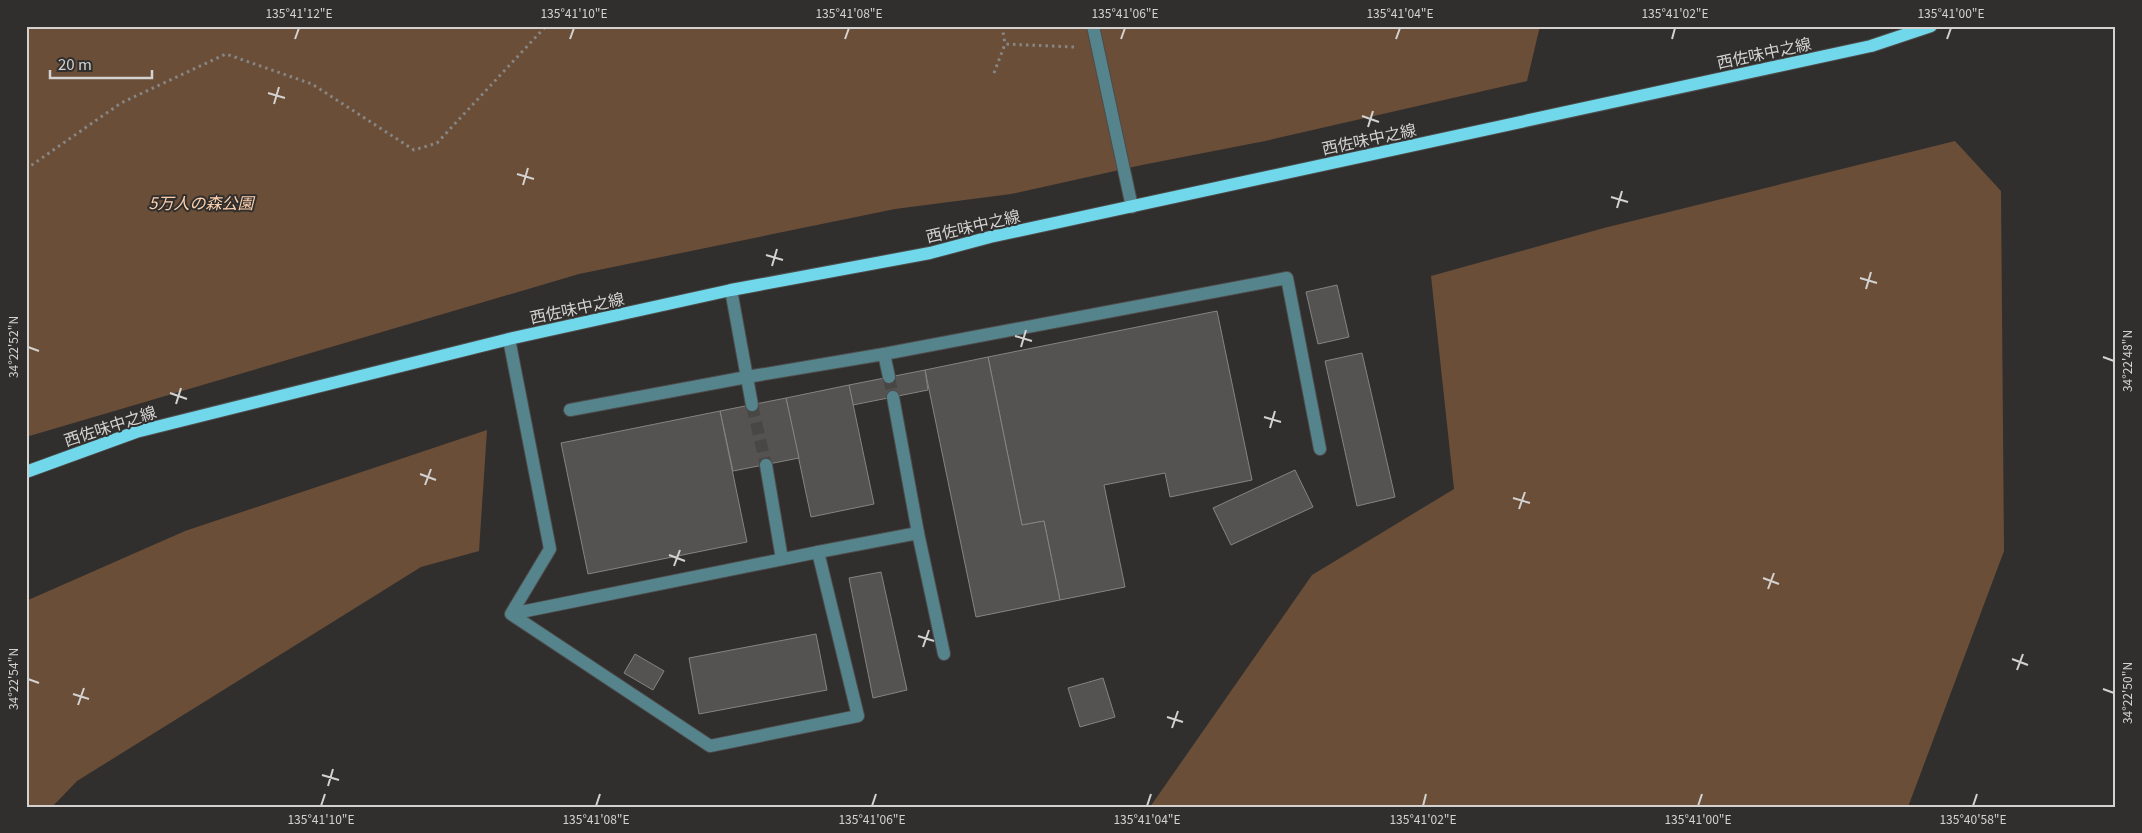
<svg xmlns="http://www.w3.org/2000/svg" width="2142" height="833" viewBox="0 0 2142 833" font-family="Georgia,'Noto Sans JP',serif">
<rect width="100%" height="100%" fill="#312f2d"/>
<g fill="#6a4e38">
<polygon points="26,26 1540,26 1527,81 1265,141 1142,165 1011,194 895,209 579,274 26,437"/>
<polygon points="1955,141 2001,191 2004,551 1908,807 1150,807 1312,575 1454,489 1431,276 1604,228"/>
<polygon points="487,430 479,551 421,567 77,781 52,807 26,807 26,601 185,531"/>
</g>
<g fill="#555351" stroke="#868481">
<polygon points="1337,285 1349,337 1318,344 1306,292"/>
<polygon points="1217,311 1252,480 1170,497 1165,473 1104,485 1125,587 1060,600 1044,521 1022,525 988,357"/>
<polygon points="1362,353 1395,497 1357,506 1325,361"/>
<polygon points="988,357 1022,525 1044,521 1060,600 976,617 925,370"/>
<polygon points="925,370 928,390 853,405 849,385"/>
<polygon points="849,385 874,504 811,517 786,398"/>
<polygon points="786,398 799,458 733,471 720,411"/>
<polygon points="720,411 747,542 588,574 561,443"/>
<polygon points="1295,470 1313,507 1231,545 1213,508"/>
<polygon points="881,572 907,690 873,698 849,578"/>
<polygon points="816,634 827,690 699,714 689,658"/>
<polygon points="635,654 664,671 653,690 624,673"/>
<polygon points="1103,678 1115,717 1080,727 1068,688"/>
</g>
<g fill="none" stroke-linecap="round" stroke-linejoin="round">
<g stroke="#494746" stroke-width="12" stroke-dasharray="12 6" stroke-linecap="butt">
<polyline points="889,377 893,397"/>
<polyline points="752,405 766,465"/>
</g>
<defs>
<g id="minor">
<polyline points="1093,26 1132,207"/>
<polyline points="731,290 752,405"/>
<polyline points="509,339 550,549 511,614 710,746 858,716 818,552 511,614"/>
<polyline points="889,377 884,354 1287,278 1320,449"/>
<polyline points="893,397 918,533"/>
<polyline points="570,410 747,377 884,354"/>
<polyline points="766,465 782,559"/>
<polyline points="818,552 918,533 944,654"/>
</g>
<polyline id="major" points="26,472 136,432 509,339 731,290 930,253 990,237 1871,46 1931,26"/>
</defs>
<use href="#minor" stroke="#4e4c4b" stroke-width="14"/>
<use href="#major" stroke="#4e4c4b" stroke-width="14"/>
<g stroke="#878685" stroke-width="3" stroke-dasharray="2.5 4" stroke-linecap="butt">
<polyline points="1002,26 1005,44"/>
<polyline points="994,73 1005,44 1074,47"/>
<polyline points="26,169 121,103 226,54 312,84 414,150 437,143 546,26"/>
</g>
<use href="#minor" stroke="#55848d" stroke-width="12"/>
<use href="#major" stroke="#71d8eb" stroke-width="12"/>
</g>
<path fill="none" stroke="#d3d2d1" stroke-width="2" d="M295,39l4,-11M570,39l4,-11M845,39l4,-11M1121,39l4,-11M1396,39l4,-11M1672,39l3,-11M1947,39l4,-11M268,93l17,5M274,104l5,-17M1362,116l17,6M1368,127l5,-16M517,174l17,5M523,185l5,-17M1611,197l17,5M1617,208l5,-17M766,255l17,5M772,266l5,-17M1860,278l17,5M1866,289l5,-17M1015,336l17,5M28,347l11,4M1021,347l5,-17M2103,357l11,4M170,393l17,6M176,404l5,-16M1264,417l17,5M1270,428l5,-17M420,474l16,6M425,485l6,-16M1513,498l17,5M1519,509l6,-17M669,555l16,6M674,566l6,-16M1763,578l16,6M1768,589l6,-16M918,636l16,5M923,647l6,-17M2012,659l16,6M2017,670l6,-16M28,679l11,4M2103,689l11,4M73,694l16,5M78,705l6,-17M1167,717l16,5M1172,728l6,-17M322,775l17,5M328,786l5,-17M321,806l4,-12M596,806l4,-12M872,806l4,-12M1147,806l4,-12M1423,806l3,-12M1698,806l4,-12M1973,806l4,-12"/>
<g text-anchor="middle" stroke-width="4" stroke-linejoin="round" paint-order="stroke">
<g font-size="16" fill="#d3d2d1" stroke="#312f2d">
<text transform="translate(1764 53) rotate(-12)" y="6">西佐味中之線</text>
<text transform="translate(1369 139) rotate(-12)" y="6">西佐味中之線</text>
<text transform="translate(973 226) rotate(-13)" y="6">西佐味中之線</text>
<text transform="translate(577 308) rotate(-12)" y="6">西佐味中之線</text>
<text transform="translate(110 426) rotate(-18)" y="6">西佐味中之線</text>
</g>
<g font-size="16" font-style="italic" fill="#fdd0ad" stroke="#312f2d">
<text x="201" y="209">5万人の森公園</text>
</g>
</g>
<rect width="2142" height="833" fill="none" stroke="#312f2d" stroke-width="55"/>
<path d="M50 70v8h102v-8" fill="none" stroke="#d3d2d1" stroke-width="2.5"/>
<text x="58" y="70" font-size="15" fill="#d3d2d1" stroke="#312f2d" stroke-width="4" paint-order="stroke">20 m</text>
<rect x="28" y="28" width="2086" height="778" fill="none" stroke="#d3d2d1" stroke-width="2"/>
<g font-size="12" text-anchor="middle" fill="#d3d2d1">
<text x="299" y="18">135°41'12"E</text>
<text x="574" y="18">135°41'10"E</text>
<text x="849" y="18">135°41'08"E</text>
<text x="1125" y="18">135°41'06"E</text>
<text x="1400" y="18">135°41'04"E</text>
<text x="1675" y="18">135°41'02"E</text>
<text x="1951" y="18">135°41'00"E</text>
<text transform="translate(14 347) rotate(-90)" y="4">34°22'52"N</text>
<text transform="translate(2128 361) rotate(-90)" y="4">34°22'48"N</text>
<text transform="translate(14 679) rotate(-90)" y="4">34°22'54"N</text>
<text transform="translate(2128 693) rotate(-90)" y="4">34°22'50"N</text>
<text x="321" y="824">135°41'10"E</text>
<text x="596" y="824">135°41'08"E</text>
<text x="872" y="824">135°41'06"E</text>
<text x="1147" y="824">135°41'04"E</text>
<text x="1423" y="824">135°41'02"E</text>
<text x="1698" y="824">135°41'00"E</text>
<text x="1973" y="824">135°40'58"E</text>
</g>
</svg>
